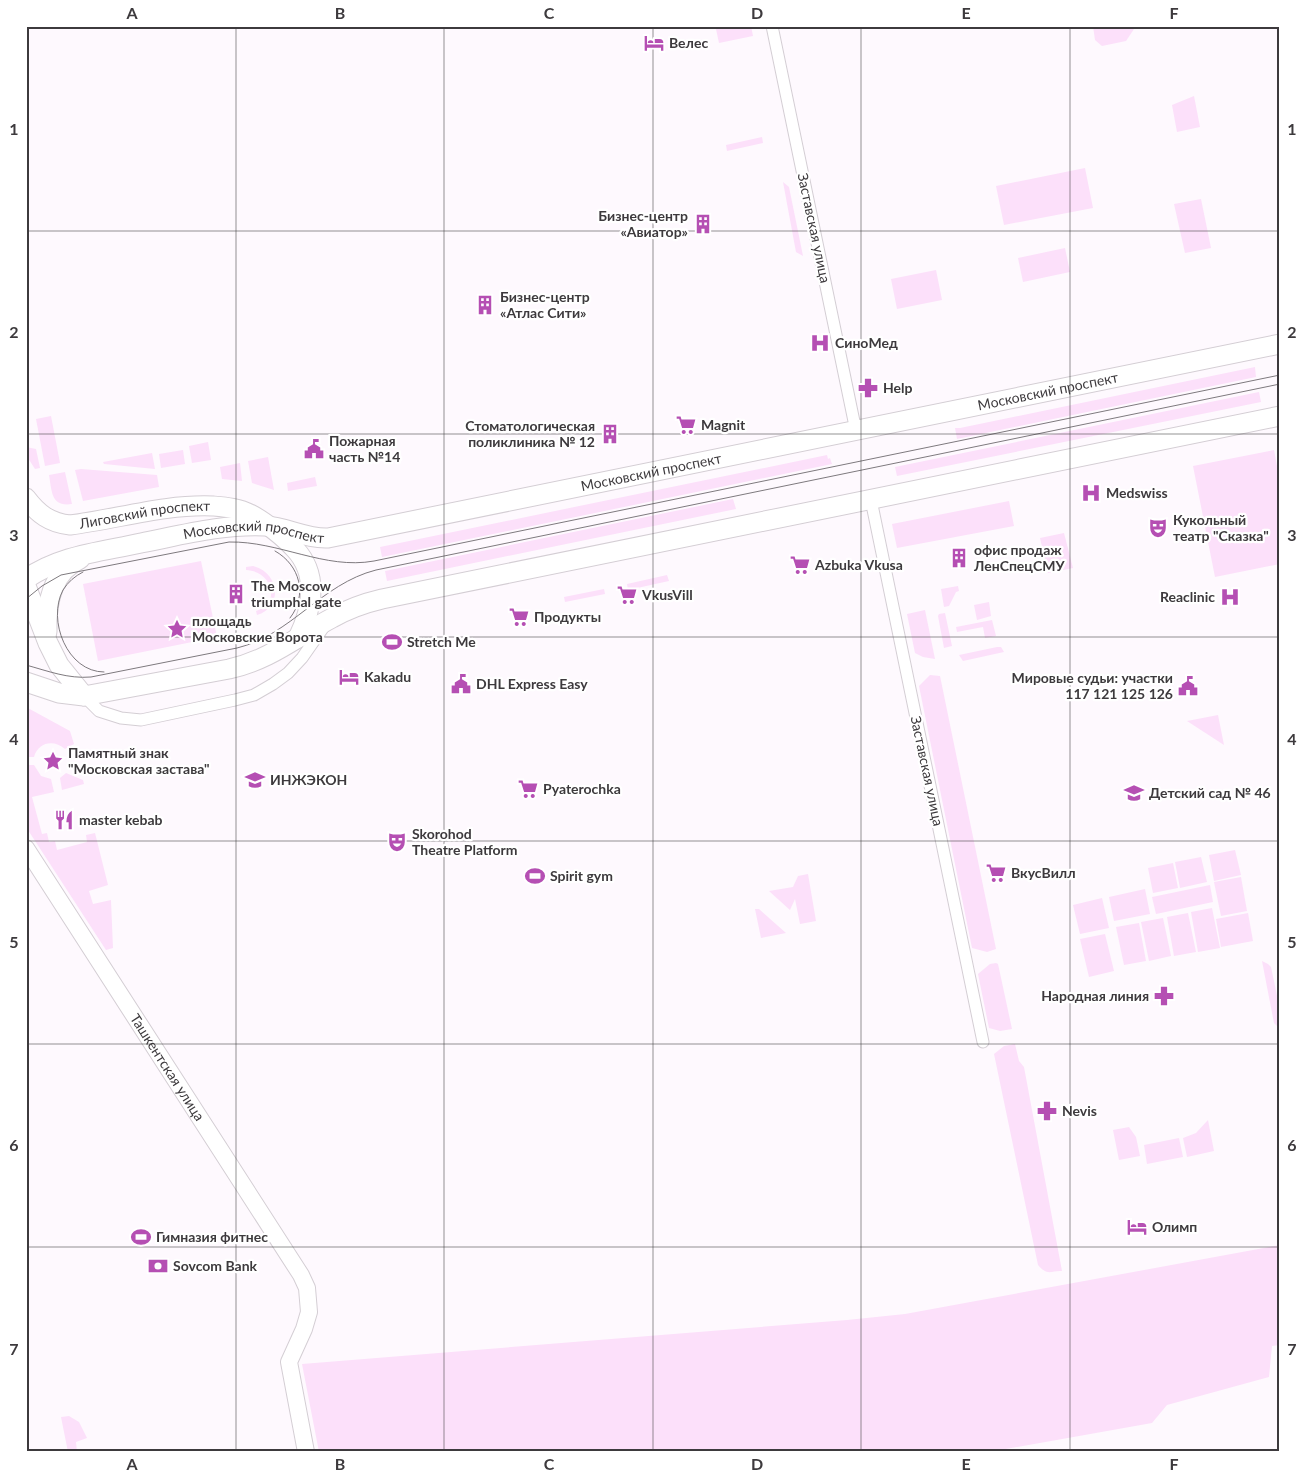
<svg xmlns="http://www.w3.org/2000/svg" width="1306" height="1478" viewBox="0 0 1306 1478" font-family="Lato,sans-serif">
<rect width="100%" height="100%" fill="#fef9fe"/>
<g fill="#fce0fa">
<polygon points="732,26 751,26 753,36 719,43 716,29"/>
<polygon points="1093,26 1136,26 1126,41 1102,46 1095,40"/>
<polygon points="1194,96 1200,127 1177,132 1172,105"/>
<polygon points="762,137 763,143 727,151 726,145"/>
<polygon points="1085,168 1093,208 1004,225 996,186"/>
<polygon points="783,182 789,187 803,256 796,252"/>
<polygon points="1201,199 1211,248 1185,253 1174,204"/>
<polygon points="1065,248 1070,272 1023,282 1018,258"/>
<polygon points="936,270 942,300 897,309 891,279"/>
<polygon points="1255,367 1256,377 957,439 955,428 960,428"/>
<polygon points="1259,392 1261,402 897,476 895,467"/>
<polygon points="51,416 60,463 45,466 36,419"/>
<polygon points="208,442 211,460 192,463 189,446"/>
<polygon points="26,447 36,449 40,468 35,469 26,455"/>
<polygon points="183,450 185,464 161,468 159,454"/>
<polygon points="1274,450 1280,482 1280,564 1215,577 1193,466"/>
<polygon points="152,453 155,469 104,464 103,462"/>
<polygon points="827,455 828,459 830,458 832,464 382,557 380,547"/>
<polygon points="268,457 274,490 252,483 248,461"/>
<polygon points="240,463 242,481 222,479 220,467"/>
<polygon points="81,469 157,475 159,487 83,501 75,470"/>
<path d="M65,472l7,32c-21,3 -20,-12 -23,-29z"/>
<polygon points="315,477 317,486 288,491 287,483"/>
<polygon points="733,499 736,509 387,581 385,571"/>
<polygon points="1009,501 1014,526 897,548 892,524"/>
<polygon points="1064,533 1073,568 1048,573 1040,538"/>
<polygon points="201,561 217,637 98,661 83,584"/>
<path d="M253,566c26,6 31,41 4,49l-1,-4c26,-8 16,-40 -10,-41v-3z"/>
<polygon points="667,575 669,581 628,590 627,584"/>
<polygon points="958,586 959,591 956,592 949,606 944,607 941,589"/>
<polygon points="604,589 605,594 565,602 564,597"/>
<polygon points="989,602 991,616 977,620 974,605"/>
<polygon points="925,610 935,659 923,657 915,653 907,614"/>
<polygon points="945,613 952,646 944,648 938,616 939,614"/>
<polygon points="992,620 996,636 985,638 983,627 957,632 956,627"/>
<polygon points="997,647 1001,647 1004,652 963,661 959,655"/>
<polygon points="930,675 940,676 996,949 987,952 972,948 919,686"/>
<path d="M26,707l44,24 4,13 -9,5c-11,-10 -27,-7 -31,8h-8z"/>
<polygon points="1218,715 1224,745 1187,721"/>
<polygon points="26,765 34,765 41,776 51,779 54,792 32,797 42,834 47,833 49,842 55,841 57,850 87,842 86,835 95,833 108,885 89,891 93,904 111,900 113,948 106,950 26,827"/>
<polygon points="66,773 83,780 84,784 62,790 60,778"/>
<polygon points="1235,850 1241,875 1214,881 1209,855"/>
<polygon points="1201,857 1207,882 1180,888 1175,862"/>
<polygon points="1173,863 1178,888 1153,893 1148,868"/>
<polygon points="808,874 816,921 800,924 795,899 790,910 769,891 793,887 798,876"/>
<polygon points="1241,877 1247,911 1221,916 1214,882"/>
<polygon points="1210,885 1213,902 1156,914 1152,897"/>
<polygon points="1145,889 1150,914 1114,921 1109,897"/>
<polygon points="1102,898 1109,928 1080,934 1073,905"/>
<polygon points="1212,908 1220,948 1198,952 1191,912"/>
<polygon points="755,909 759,909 786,933 761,938"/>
<polygon points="1188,913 1196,952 1174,956 1167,917"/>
<polygon points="1248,913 1253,941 1221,947 1216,919"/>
<polygon points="1163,918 1171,956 1149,961 1141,922"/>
<polygon points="1139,923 1146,961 1124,965 1116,927"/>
<polygon points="1105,934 1114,971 1089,977 1080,939"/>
<polygon points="1262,961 1268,964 1271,967 1280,1010 1280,1029 1274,1023"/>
<polygon points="996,963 998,964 1012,1029 1000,1031 989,1028 978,974 990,964"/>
<path d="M1015,1044l4,17 5,6 38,204c-10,-1 -14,6 -24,-6l-44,-211 10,-8z"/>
<polygon points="1208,1120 1214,1151 1187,1157 1183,1138 1196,1133"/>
<polygon points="1129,1127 1136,1137 1140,1156 1119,1160 1113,1130"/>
<polygon points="1179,1138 1183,1157 1147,1164 1144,1145"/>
<polygon points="1280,1245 1280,1345 1272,1346 1269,1377 1167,1405 1152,1423 989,1452 319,1452 302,1364 847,1320 905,1314"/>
<polygon points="69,1416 79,1422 87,1438 76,1442 77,1452 68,1452 61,1417"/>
</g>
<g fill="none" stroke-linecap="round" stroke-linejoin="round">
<defs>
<g id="street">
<polyline points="772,26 856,431"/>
<polyline points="871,500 983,1042"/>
<polyline points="84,696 99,711 121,718 141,720 235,700 254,695 273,684 288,673 302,658 323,628"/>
</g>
<g id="secondary">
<path id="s1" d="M26,848l275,427 6,13 2,24 -5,17 -15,33 17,90"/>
</g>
<g id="primary">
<path id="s2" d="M26,498c12,16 24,25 44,27 48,-6 94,-21 143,-19 12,1 26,2 37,8 14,7 34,23 45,35 24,26 17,60 3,89"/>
<path id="s3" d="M26,579c34,-24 75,-27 115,-36 41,-8 82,-19 124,-17 22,1 41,13 63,12l952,-194"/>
<polyline points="26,586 48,643 59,665 84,696"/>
<path d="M47,632c-1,-28 5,-60 33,-73"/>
<path d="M26,682l33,11 25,3 145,-27c41,-9 67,-32 103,-51 16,-9 33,-15 50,-19l898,-183"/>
</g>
</defs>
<use href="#street" stroke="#d4ced4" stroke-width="13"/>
<use href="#secondary" stroke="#d4ced4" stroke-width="18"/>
<use href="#primary" stroke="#d4ced4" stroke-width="21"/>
<use href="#street" stroke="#fff" stroke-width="11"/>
<use href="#secondary" stroke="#fff" stroke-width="16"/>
<use href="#primary" stroke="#fff" stroke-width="19"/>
<g stroke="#7e7a7e" stroke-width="1">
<path d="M275,551c25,14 33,44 15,67"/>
<path d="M83,572c-8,4 -15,10 -20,18 -16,30 4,82 41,82"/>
<path d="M26,599l16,-13 19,-11 168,-33c50,-1 96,28 145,19l906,-186"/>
<path d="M26,665c22,6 42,14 65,12l146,-29c54,-13 84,-64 139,-78l904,-186"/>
</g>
</g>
<path fill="none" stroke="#3d3a3d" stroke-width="1" stroke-opacity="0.55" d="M236,26v1426M444,26v1426M653,26v1426M861,26v1426M1070,26v1426M26,231h1254M26,434h1254M26,637h1254M26,841h1254M26,1044h1254M26,1247h1254"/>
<defs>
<symbol id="hotel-bare" viewBox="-9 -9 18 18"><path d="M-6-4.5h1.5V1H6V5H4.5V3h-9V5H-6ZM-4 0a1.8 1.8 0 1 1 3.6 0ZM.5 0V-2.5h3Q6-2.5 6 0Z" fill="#b54fb3" stroke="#fff" stroke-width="2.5" paint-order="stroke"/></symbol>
<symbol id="building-bare" viewBox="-9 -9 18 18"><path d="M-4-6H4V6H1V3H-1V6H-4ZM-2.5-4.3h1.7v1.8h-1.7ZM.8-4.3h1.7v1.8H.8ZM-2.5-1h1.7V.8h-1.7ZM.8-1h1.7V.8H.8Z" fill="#b54fb3" stroke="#fff" stroke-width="2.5" paint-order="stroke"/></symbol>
<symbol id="hospital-bare" viewBox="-9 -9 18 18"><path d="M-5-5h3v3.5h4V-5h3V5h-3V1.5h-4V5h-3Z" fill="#b54fb3" stroke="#fff" stroke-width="2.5" paint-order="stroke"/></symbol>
<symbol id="pharmacy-bare" viewBox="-9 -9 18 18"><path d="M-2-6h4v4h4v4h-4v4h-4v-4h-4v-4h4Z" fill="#b54fb3" stroke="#fff" stroke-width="2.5" paint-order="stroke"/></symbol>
<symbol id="supermarket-bare" viewBox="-9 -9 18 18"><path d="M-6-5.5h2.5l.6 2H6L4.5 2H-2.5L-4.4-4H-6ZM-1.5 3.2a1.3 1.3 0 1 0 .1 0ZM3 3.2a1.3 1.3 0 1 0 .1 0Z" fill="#b54fb3" stroke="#fff" stroke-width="2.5" paint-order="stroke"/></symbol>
<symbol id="civic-bare" viewBox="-9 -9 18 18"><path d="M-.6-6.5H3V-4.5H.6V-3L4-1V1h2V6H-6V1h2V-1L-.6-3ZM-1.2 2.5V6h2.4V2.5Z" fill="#b54fb3" stroke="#fff" stroke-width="2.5" paint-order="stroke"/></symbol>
<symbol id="theatre-bare" viewBox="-9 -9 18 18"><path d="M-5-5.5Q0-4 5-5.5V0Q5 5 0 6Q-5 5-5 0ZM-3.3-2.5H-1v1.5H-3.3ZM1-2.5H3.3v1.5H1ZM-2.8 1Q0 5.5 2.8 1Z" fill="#b54fb3" stroke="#fff" stroke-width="2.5" paint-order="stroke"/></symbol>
<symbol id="sight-bare" viewBox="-9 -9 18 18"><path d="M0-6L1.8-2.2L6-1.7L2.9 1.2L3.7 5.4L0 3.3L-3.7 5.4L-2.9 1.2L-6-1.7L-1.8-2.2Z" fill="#b54fb3" stroke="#fff" stroke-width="2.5" paint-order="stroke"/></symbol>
<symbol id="stadium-bare" viewBox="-9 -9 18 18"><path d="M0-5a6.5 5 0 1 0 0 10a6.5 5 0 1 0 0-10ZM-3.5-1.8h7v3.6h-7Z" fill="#b54fb3" stroke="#fff" stroke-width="2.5" paint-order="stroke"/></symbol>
<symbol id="university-bare" viewBox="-9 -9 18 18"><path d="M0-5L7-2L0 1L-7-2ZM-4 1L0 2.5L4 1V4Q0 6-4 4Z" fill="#b54fb3" stroke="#fff" stroke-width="2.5" paint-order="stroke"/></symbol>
<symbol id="school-bare" viewBox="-9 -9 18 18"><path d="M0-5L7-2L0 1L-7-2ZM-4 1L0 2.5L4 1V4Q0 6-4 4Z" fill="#b54fb3" stroke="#fff" stroke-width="2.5" paint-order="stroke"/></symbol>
<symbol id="restaurant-bare" viewBox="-9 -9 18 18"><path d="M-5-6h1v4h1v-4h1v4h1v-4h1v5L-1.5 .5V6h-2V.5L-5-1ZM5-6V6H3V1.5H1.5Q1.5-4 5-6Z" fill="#b54fb3" stroke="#fff" stroke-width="2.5" paint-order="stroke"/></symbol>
<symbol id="bank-bare" viewBox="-9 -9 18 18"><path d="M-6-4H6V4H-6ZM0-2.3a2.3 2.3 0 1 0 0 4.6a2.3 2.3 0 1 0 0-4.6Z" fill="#b54fb3" stroke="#fff" stroke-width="2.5" paint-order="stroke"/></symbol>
</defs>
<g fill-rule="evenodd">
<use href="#hotel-bare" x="640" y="29" width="28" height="28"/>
<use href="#building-bare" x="689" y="210" width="28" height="28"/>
<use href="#building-bare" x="471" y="291" width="28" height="28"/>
<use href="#hospital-bare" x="806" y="329" width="28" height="28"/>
<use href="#pharmacy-bare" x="854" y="374" width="28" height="28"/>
<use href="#supermarket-bare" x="672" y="411" width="28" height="28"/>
<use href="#building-bare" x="596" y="420" width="28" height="28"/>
<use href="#civic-bare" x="300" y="435" width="28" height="28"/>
<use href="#hospital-bare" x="1077" y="479" width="28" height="28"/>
<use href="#theatre-bare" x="1144" y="514" width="28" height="28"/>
<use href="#building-bare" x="945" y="544" width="28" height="28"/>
<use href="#supermarket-bare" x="786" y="551" width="28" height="28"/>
<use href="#building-bare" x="222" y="580" width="28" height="28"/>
<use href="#supermarket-bare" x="613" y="581" width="28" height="28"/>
<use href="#hospital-bare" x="1216" y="583" width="28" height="28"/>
<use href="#supermarket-bare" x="505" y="603" width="28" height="28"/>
<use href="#sight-bare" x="163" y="615" width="28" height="28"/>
<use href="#stadium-bare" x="378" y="628" width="28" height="28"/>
<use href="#hotel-bare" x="335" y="663" width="28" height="28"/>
<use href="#civic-bare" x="447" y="670" width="28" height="28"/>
<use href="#civic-bare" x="1174" y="672" width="28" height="28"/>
<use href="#sight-bare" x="39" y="747" width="28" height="28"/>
<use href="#university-bare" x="241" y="766" width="28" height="28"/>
<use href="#supermarket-bare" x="514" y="775" width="28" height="28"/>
<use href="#school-bare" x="1120" y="779" width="28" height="28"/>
<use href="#restaurant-bare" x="50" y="806" width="28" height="28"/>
<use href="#theatre-bare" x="383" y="828" width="28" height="28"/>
<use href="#supermarket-bare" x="982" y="859" width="28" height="28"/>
<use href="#stadium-bare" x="521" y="862" width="28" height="28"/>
<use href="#pharmacy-bare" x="1150" y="982" width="28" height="28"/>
<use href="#pharmacy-bare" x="1033" y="1097" width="28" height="28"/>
<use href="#hotel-bare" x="1123" y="1213" width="28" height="28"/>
<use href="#stadium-bare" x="127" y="1223" width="28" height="28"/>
<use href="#bank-bare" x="144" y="1252" width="28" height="28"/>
</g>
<g text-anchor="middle" stroke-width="4.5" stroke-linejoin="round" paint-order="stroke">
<g font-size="14" font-weight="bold" fill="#3d3a3d" stroke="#fff" text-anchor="start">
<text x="669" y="48">Велес</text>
<text x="688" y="221" text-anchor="end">Бизнес-центр<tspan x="688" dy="16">«Авиатор»</tspan></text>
<text x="500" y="302">Бизнес-центр<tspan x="500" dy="16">«Атлас Сити»</tspan></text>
<text x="835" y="348">СиноМед</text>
<text x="883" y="393">Help</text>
<text x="701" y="430">Magnit</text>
<text x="595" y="431" text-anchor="end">Стоматологическая<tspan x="595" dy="16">поликлиника № 12</tspan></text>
<text x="329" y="446">Пожарная<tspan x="329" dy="16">часть №14</tspan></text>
<text x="1106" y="498">Medswiss</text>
<text x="1173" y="525">Кукольный<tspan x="1173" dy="16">театр "Сказка"</tspan></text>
<text x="974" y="555">офис продаж<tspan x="974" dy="16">ЛенСпецСМУ</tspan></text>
<text x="815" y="570">Azbuka Vkusa</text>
<text x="251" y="591">The Moscow<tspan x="251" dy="16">triumphal gate</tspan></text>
<text x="642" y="600">VkusVill</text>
<text x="1215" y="602" text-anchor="end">Reaclinic</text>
<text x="534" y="622">Продукты</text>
<text x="192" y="626">площадь<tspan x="192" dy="16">Московские Ворота</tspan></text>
<text x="407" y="647">Stretch Me</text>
<text x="364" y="682">Kakadu</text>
<text x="1173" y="683" text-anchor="end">Мировые судьи: участки<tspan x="1173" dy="16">117 121 125 126</tspan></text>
<text x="476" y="689">DHL Express Easy</text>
<text x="68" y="758">Памятный знак<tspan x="68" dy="16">"Московская застава"</tspan></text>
<text x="270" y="785">ИНЖЭКОН</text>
<text x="543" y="794">Pyaterochka</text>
<text x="1149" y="798">Детский сад № 46</text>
<text x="79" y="825">master kebab</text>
<text x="412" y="839">Skorohod<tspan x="412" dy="16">Theatre Platform</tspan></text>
<text x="1011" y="878">ВкусВилл</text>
<text x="550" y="881">Spirit gym</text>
<text x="1149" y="1001" text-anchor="end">Народная линия</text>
<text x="1062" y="1116">Nevis</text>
<text x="1152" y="1232">Олимп</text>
<text x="156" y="1242">Гимназия фитнес</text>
<text x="173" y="1271">Sovcom Bank</text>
</g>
<g font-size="14" fill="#3d3a3d" stroke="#fff">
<text transform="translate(814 228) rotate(78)" y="5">Заставская улица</text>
<text dy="5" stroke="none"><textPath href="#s3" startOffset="1046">Московский проспект</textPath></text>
<text dy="5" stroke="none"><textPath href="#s3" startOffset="641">Московский проспект</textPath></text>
<text dy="5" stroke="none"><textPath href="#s2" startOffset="129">Лиговский проспект</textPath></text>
<text dy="5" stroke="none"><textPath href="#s3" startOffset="236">Московский проспект</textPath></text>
<text transform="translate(927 771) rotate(78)" y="5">Заставская улица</text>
<text dy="5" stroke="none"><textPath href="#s1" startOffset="261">Ташкентская улица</textPath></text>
</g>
</g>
<rect width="1306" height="1478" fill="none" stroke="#ffffff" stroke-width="55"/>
<rect x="28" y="28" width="1250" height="1422" fill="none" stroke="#3d3a3d" stroke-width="2"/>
<g font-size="16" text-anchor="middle" font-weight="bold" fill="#3d3a3d">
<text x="132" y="19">A</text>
<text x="340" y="19">B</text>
<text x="549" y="19">C</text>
<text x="757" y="19">D</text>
<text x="966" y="19">E</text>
<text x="1174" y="19">F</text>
<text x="14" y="135">1</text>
<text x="1292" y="135">1</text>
<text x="14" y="338">2</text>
<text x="1292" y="338">2</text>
<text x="14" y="541">3</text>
<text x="1292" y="541">3</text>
<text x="14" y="745">4</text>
<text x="1292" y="745">4</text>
<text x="14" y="948">5</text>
<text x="1292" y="948">5</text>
<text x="14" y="1151">6</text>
<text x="1292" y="1151">6</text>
<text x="14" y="1355">7</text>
<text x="1292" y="1355">7</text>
<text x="132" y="1470">A</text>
<text x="340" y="1470">B</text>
<text x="549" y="1470">C</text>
<text x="757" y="1470">D</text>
<text x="966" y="1470">E</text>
<text x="1174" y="1470">F</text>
</g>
</svg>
